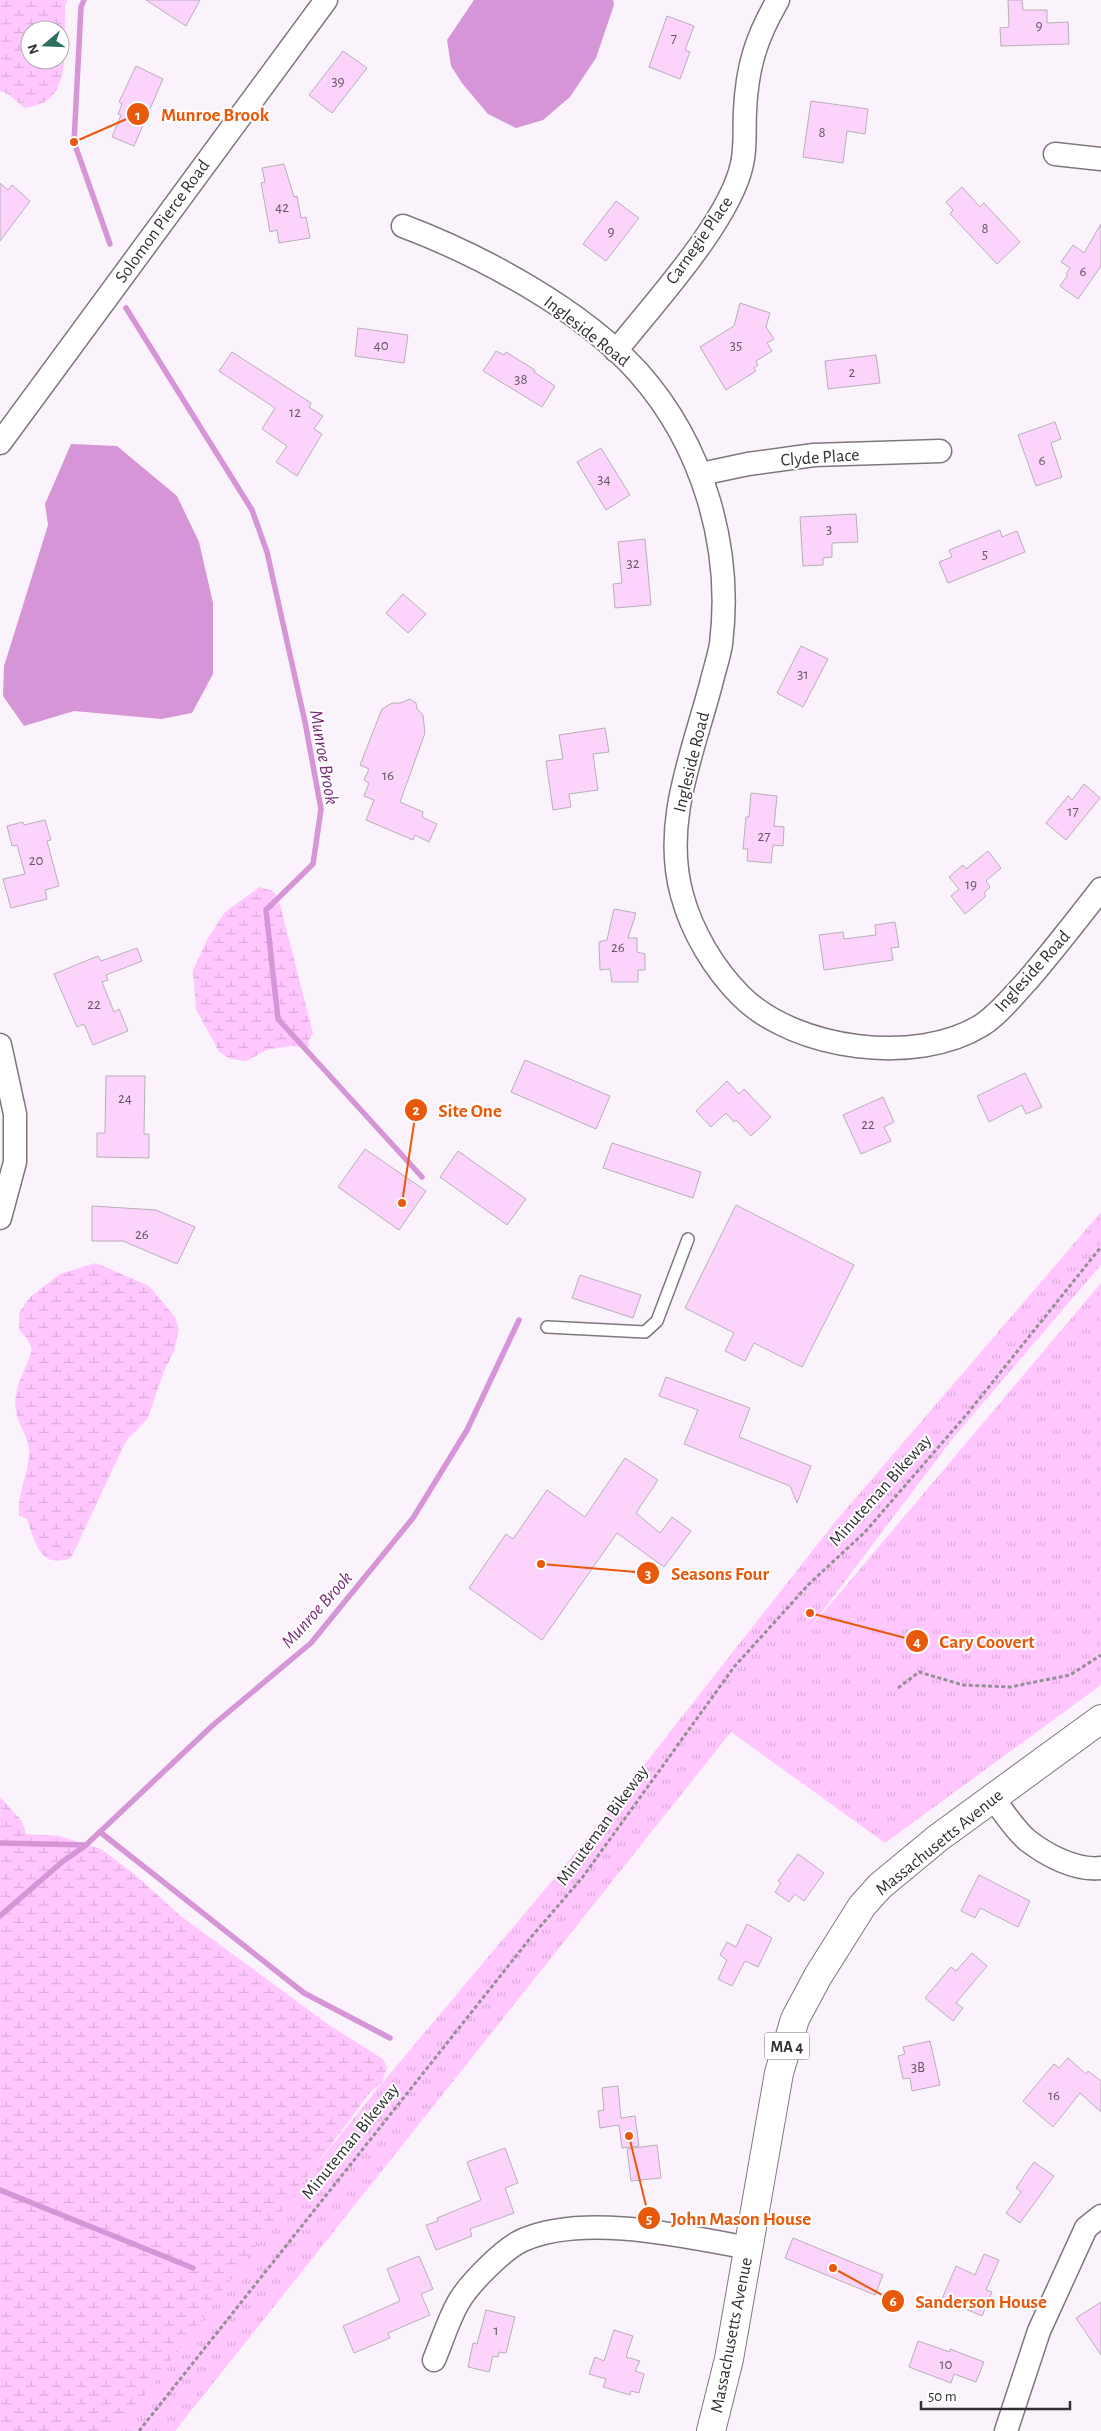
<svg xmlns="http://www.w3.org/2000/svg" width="1101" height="2431" viewBox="0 0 1101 2431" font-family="'Alegreya Sans',sans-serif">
<defs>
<pattern id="grass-tufts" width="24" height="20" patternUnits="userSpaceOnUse" patternTransform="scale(1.25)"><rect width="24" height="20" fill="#ffc7fe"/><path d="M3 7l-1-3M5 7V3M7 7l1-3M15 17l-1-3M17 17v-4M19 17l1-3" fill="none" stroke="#dbabda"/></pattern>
<pattern id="wetland-marsh" width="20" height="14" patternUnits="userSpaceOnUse" patternTransform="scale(1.25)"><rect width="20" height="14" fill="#ffc7fe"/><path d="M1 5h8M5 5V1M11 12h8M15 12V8" fill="none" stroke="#dbabda"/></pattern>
</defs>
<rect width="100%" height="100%" fill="#fbf3fb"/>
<polygon fill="url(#grass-tufts)" points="1101,1212 1101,1265 953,1438 806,1633 1101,1283 1101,1685 885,1843 731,1732 175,2431 104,2431 378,2088 567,1863 835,1522"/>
<g fill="url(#wetland-marsh)" fill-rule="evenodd">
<path d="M0,0h67l-2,7c-1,25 5,74 -15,91 -6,6 -17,8 -25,10l-17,-14 -8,-3zM30,30h30v30h-30z"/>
<polygon points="260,887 273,891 279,901 313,1033 308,1042 309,1047 291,1046 266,1050 247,1061 230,1059 219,1052 196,1009 193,970 208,938 225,912"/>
<path d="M96,1263l53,23 26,31 4,12 -5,22 -10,20 -16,47 -22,23 -55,117c-31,11 -36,-15 -44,-39l-8,-3c-2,-25 10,-41 10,-64 1,-13 -11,-27 -13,-40 -4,-24 9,-40 16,-62l-4,-10 -9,-10v-17l11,-16 30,-23z"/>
<polygon points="0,1797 22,1821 26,1834 59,1836 101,1849 134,1874 182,1917 329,2025 383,2059 387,2067 382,2083 371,2091 144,2397 111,2431 0,2431"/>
</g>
<g fill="#d695d7">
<polygon points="474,0 613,0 614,5 596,58 570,97 543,120 516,128 488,114 462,83 451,66 447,40"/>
<polygon points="71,444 117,446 177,496 199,542 213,603 213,674 192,713 161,719 74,711 24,726 3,696 4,666 48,525 45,504"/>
</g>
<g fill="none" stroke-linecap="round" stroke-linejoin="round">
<g stroke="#d695d7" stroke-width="5.5">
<polyline points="84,0 81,7 74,142 110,244"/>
<polyline points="126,308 252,510 267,552 305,722 321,809 313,864 266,910 278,1019 422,1177"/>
<polyline points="100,1832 304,1993 390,2038"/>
<polyline points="0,1843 86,1845 213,1725 311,1643 413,1518 467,1430 519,1320"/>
<polyline points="0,1916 62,1862 85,1846"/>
<polyline points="0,2190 193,2268"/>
</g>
</g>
<g fill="#fbd3fb" stroke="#b7b0b7">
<polygon points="146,0 200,0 186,26"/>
<polygon points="1008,0 1022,0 1023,10 1047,10 1047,23 1068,22 1069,44 1001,46 1000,28 1009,27"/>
<polygon points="667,16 694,26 685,50 690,52 680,79 649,67"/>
<polygon points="343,51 367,68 332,113 309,95"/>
<polygon points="136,66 163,79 134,146 112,137 121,115 118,114 122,104 119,102"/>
<polygon points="811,101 868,109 865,134 847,131 843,163 803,157"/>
<polygon points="284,164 294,197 297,196 301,218 306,217 310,238 279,243 277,230 270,232 261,183 265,182 262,168"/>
<polygon points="0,183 8,190 12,185 30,201 0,241"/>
<polygon points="962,187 980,207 984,203 1020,242 997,264 950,214 953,210 946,202"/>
<polygon points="616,201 639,218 606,261 583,244"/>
<polygon points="1101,224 1101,266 1078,299 1060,286 1068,275 1066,274 1070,268 1061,262 1073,245 1084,253"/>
<polygon points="740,303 770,313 766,327 774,339 767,343 772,351 756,361 758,365 754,368 756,371 726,390 700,347 734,326"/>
<polygon points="358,328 408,335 404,363 355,356"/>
<polygon points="496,351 504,355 506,352 535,370 534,372 555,386 542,407 483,371"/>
<polygon points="232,352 311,403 309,407 323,416 314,429 322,434 297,476 276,462 287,446 262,429 275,408 219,371"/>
<polygon points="876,355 880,383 828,389 825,361"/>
<polygon points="1055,422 1061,439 1051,443 1062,477 1036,486 1018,435"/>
<polygon points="601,448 630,495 606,510 577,462"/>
<polygon points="856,514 858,542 832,543 832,557 823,558 823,565 803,566 800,517"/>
<polygon points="1000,530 1002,537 1017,531 1025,552 948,583 939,562 952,557 949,550"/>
<polygon points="645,539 651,605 615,608 613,584 622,583 618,542"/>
<polygon points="403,594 426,614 408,633 386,613"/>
<polygon points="801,646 828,659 803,707 777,693"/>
<polygon points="410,699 416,703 417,709 423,715 425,733 400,802 423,812 422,817 437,824 429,842 415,835 413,840 366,820 374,800 364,796 369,783 364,780 369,769 360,765 382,709 392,703 400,703"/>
<polygon points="605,728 609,752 593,754 598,790 569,794 571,807 553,810 546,761 563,759 559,735"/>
<polygon points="1084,784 1100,798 1066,840 1046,823 1068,796 1072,800"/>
<polygon points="751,793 777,796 774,826 784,827 783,846 773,845 771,863 747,861 748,849 743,849 746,817 749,817"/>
<polygon points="45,820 51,840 47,841 59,886 45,890 47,899 11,908 3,879 25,874 17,845 12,846 7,826 23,822 24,825"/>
<polygon points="988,851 1001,868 986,881 990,887 984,893 986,896 965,914 951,896 959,889 949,877 963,865 966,869"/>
<polygon points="614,909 636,913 628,938 637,938 637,952 645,954 645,970 638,970 638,982 612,982 610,969 600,970 599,942 607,940"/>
<polygon points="895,922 899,947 891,948 893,960 824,970 819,935 843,932 844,939 876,935 875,925"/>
<polygon points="137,948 142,961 106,975 108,980 102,982 114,1012 119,1009 128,1031 93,1045 84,1024 77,1027 54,974 98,956 101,961"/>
<polygon points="525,1060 610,1096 596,1129 511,1092"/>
<polygon points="1025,1073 1042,1107 1026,1114 1022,1105 989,1122 977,1096"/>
<polygon points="106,1076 145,1076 144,1134 149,1134 149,1158 97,1157 97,1133 105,1133"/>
<polygon points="727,1081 739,1094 744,1089 771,1117 751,1136 736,1120 734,1122 726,1113 711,1127 696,1111"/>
<polygon points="883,1097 894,1122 884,1127 891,1141 861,1154 843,1115"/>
<polygon points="612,1143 701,1172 693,1198 603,1168"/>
<polygon points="365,1149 426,1191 399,1230 338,1187"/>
<polygon points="458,1151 526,1199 507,1225 440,1177"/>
<polygon points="736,1205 854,1265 802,1367 754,1343 745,1361 725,1351 734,1333 685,1308"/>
<polygon points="92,1206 156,1210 195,1227 177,1264 123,1241 92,1241"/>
<polygon points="580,1275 641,1295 633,1318 572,1298"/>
<polygon points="666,1377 750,1408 739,1437 811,1466 797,1503 790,1486 684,1444 698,1410 659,1396"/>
<polygon points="625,1458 658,1480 636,1513 660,1533 672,1517 691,1531 664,1567 617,1533 542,1640 469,1588 506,1534 513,1539 547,1490 585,1517"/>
<polygon points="798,1854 824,1873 804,1901 795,1894 789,1902 775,1892 781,1883 778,1881"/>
<polygon points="979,1875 1030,1901 1018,1927 980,1908 975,1918 961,1911"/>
<polygon points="747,1924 772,1938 758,1967 745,1961 732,1986 718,1979 727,1960 720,1955 727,1942 736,1947"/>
<polygon points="972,1953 987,1966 956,2003 963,2008 953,2021 925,1998 951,1967 956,1971"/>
<polygon points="930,2041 940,2085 912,2091 910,2078 903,2079 898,2056 905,2054 903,2047"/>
<polygon points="1068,2058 1086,2074 1088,2071 1101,2081 1101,2112 1080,2093 1053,2127 1023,2101 1054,2064 1059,2068"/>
<polygon points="618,2086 621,2118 635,2116 639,2146 622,2148 619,2125 600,2128 598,2111 604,2110 602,2088"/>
<polygon points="657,2145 661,2178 631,2181 627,2149"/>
<polygon points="505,2148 518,2183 505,2188 514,2213 470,2229 472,2236 436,2250 426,2225 438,2221 437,2218 481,2200 467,2162"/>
<polygon points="1034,2162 1054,2176 1020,2223 1006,2213 1021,2192 1016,2188"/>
<polygon points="793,2238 883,2275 875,2295 785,2258"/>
<polygon points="984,2254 999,2260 986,2290 992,2292 982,2316 942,2299 956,2266 975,2275"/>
<polygon points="419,2256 433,2289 421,2294 430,2315 388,2333 390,2338 354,2353 343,2326 400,2301 387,2269"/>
<polygon points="1101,2302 1101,2355 1076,2318"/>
<polygon points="486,2310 515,2317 506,2353 499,2352 498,2357 493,2356 489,2372 468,2367 473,2343 477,2344"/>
<polygon points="614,2330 633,2336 626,2357 640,2361 635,2371 644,2374 639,2393 631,2391 630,2395 603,2387 606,2379 589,2374 595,2357 604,2361"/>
<polygon points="918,2341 950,2352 950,2349 984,2362 976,2382 954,2374 951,2383 909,2367"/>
</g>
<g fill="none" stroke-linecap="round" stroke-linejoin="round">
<defs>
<polyline id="lane" points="547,1327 645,1332 657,1321 688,1239"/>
<g id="street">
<polyline points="1055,154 1101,159"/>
<path d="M403,226c79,30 178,83 235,146 65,73 95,175 83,272 -2,13 -7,27 -10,40 -18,69 -49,139 -29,211 10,37 32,74 59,101 54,54 176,70 241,29 17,-11 31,-29 45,-44 26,-30 50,-61 74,-92"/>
<path d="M616,351c38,-48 114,-130 126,-187 4,-17 2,-36 3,-53 2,-44 11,-73 33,-111"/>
<polyline points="0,443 326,0"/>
<polyline points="701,474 748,464 814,455 940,451"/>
<polyline points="0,1045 15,1114 15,1162 0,1218"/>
<path d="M993,1798c10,13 21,31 34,42 19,15 49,31 74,28"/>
<path d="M434,2360c8,-19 14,-39 24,-57 10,-18 45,-54 65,-63 61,-27 161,-4 226,8"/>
<polyline points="1006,2431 1039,2331 1086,2228 1101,2216"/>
</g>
<polyline id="primary" points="711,2431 729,2359 779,2073 795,2019 818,1976 862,1906 880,1886 938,1838 1101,1719"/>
</defs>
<use href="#lane" stroke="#7f777e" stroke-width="14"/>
<use href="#street" stroke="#7f777e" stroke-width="25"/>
<use href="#primary" stroke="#7f777e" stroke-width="30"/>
<g stroke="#959095" stroke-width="3" stroke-dasharray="4 2.5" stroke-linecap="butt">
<polyline points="898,1688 919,1672 963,1685 1010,1687 1070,1675 1101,1655"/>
<polyline points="139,2431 532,1936 582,1878 734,1667 809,1584 865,1532 967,1414 1101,1247"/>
</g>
<use href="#lane" stroke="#fff" stroke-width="11"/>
<use href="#street" stroke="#fff" stroke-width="22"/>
<use href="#primary" stroke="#fff" stroke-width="28"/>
</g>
<g text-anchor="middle" stroke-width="4" stroke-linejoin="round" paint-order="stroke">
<g font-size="15" fill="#655965">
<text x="1039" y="30">9</text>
<text x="674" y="43">7</text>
<text x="338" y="86">39</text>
<text x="822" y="137">8</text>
<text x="282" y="212">42</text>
<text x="985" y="233">8</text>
<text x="611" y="236">9</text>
<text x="1083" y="276">6</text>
<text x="381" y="350">40</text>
<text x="736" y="350">35</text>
<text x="852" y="377">2</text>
<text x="521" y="384">38</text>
<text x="295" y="417">12</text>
<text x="1042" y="465">6</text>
<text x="604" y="484">34</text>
<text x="829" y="534">3</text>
<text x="985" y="559">5</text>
<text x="633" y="568">32</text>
<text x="803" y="679">31</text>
<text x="388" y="780">16</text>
<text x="1073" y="816">17</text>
<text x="764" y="841">27</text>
<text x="36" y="865">20</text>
<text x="971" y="889">19</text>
<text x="618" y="952">26</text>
<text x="94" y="1009">22</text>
<text x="125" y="1103">24</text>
<text x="868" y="1129">22</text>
<text x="142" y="1239">26</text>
<text x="918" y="2072">3B</text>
<text x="1054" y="2100">16</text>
<text x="496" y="2335">1</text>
<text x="946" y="2369">10</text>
</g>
<rect fill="#fff" stroke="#706e70" stroke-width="1" x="764.5" y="2032.5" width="45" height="27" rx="4"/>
<g font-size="16" font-weight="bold" fill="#333033">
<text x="787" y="2052">MA 4</text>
</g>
<g font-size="18" fill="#333033" stroke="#fff">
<text transform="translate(162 221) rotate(-54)" y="6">Solomon Pierce Road</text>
<text transform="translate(699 240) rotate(-55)" y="6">Carnegie Place</text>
<text transform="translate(587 331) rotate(38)" y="6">Ingleside Road</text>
<text transform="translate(820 457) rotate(-4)" y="6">Clyde Place</text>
<text transform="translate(691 762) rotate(-76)" y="6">Ingleside Road</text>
<text transform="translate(1032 971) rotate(-48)" y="6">Ingleside Road</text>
<text transform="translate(880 1490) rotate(-48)" y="6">Minuteman Bikeway</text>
<text transform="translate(602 1825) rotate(-54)" y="6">Minuteman Bikeway</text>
<text transform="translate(939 1842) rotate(-39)" y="6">Massachusetts Avenue</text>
<text transform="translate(350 2141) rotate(-51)" y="6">Minuteman Bikeway</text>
<text transform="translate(731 2335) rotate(-79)" y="6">Massachusetts Avenue</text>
</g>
<g font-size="19" font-style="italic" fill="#782c7a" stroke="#fff">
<text transform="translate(325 757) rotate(80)" y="7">Munroe Brook</text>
<text transform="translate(316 1609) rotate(-48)" y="7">Munroe Brook</text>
</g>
</g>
<path fill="none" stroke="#e8590c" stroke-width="2" d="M74 142L138 114M402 1203L416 1110M541 1564L648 1573M810 1613L917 1641M629 2136L649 2218M833 2268L893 2301"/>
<g fill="#e8590c" stroke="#fff" stroke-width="2">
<circle cx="74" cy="142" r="5"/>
<circle cx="402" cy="1203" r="5"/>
<circle cx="541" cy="1564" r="5"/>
<circle cx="810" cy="1613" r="5"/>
<circle cx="629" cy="2136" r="5"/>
<circle cx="833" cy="2268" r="5"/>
<circle cx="138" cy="114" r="12"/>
<circle cx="416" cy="1110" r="12"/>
<circle cx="648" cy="1573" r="12"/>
<circle cx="917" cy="1641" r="12"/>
<circle cx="649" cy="2218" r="12"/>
<circle cx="893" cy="2301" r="12"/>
</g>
<g font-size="15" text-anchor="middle" font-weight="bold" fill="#fff">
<text x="138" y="120">1</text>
<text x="416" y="1115">2</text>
<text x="648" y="1579">3</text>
<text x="917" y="1647">4</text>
<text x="649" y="2224">5</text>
<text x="893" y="2306">6</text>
</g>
<g font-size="19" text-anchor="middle" font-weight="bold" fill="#e8590c" stroke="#fff" stroke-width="4" stroke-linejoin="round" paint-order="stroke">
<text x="215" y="121">Munroe Brook</text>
<text x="470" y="1117">Site One</text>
<text x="720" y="1580">Seasons Four</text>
<text x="987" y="1648">Cary Coovert</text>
<text x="741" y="2225">John Mason House</text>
<text x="981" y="2308">Sanderson House</text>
</g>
<g transform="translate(45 45) rotate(251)"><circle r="24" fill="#ffffff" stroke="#adacad"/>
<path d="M0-4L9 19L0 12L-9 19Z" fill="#2c6f60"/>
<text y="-8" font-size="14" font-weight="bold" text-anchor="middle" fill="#333033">N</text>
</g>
<path d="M921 2401v8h149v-8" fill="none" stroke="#333033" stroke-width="2.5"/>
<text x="928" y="2401" font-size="15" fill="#333033" stroke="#ffffff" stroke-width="4" paint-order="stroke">50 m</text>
</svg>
